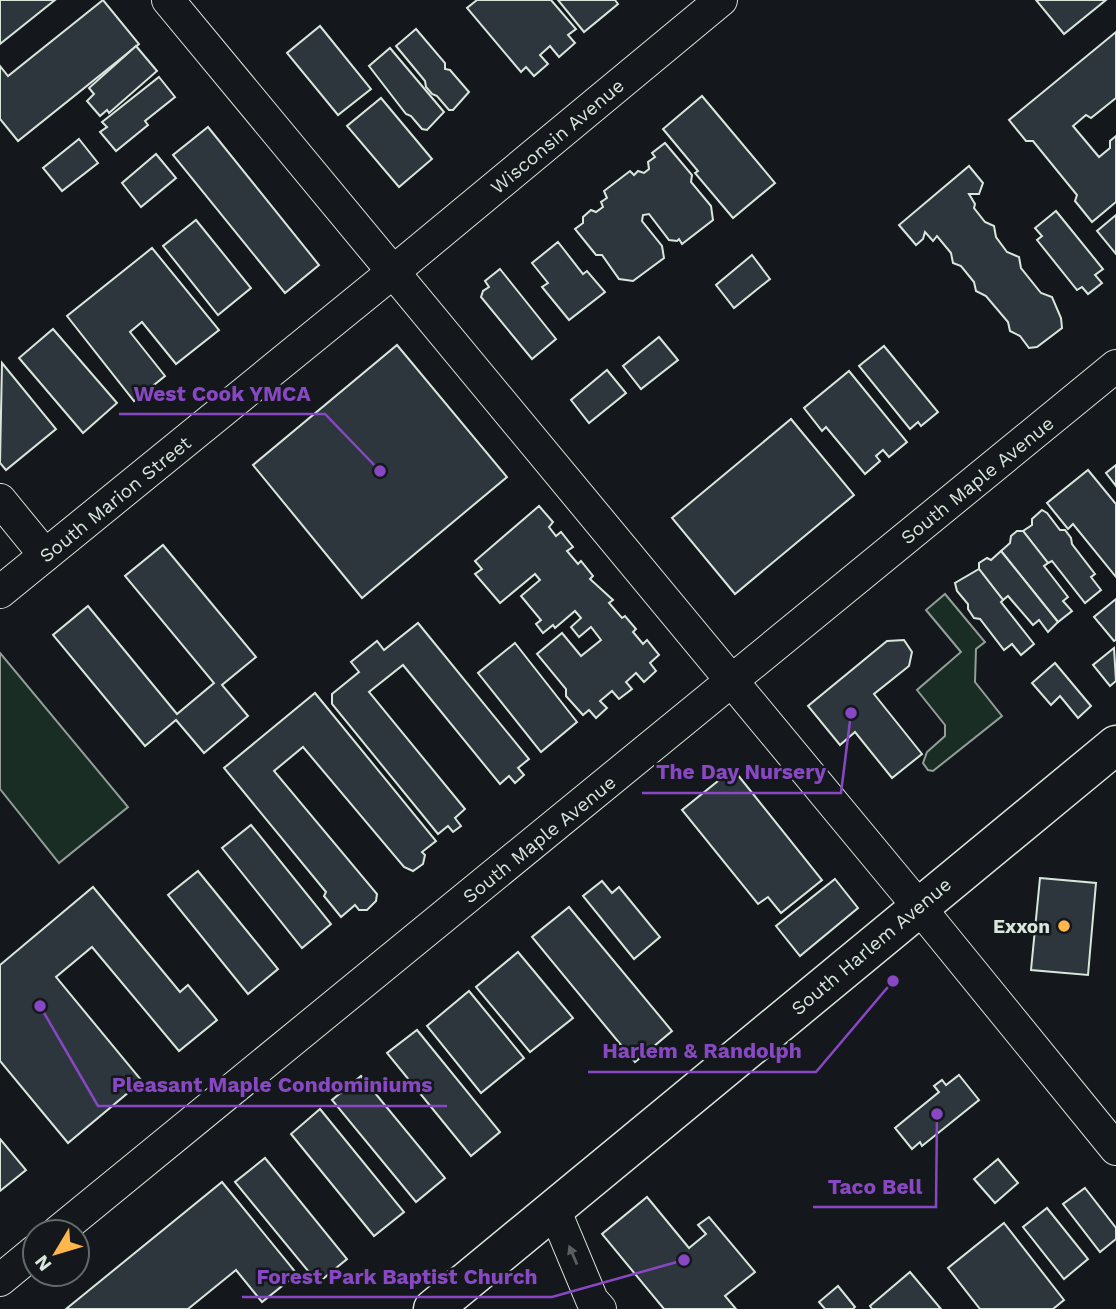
<svg xmlns="http://www.w3.org/2000/svg" width="1116" height="1309" viewBox="0 0 1116 1309" font-family="'Work Sans',sans-serif">
<rect width="100%" height="100%" fill="#14181c"/>
<g fill="#1a2d24" stroke="#939e99" stroke-width="2">
<polygon points="945,594 985,642 976,649 975,682 1002,716 933,771 928,770 923,763 927,752 945,736 945,725 917,690 961,652 926,610"/>
<polygon points="0,653 128,807 59,863 0,789"/>
</g>
<g fill="#2c363c" stroke="#d8e6dc" stroke-width="2">
<polygon points="0,0 55,0 0,44"/>
<polygon points="103,0 139,44 18,141 0,119 0,66 8,76"/>
<polygon points="477,0 551,0 576,29 568,35 575,43 559,57 550,46 540,55 548,64 534,76 526,67 521,72 467,8"/>
<polygon points="558,0 615,0 618,4 584,32"/>
<polygon points="1036,0 1106,0 1064,34"/>
<polygon points="320,26 371,89 338,115 287,53"/>
<polygon points="416,29 445,63 445,69 450,70 469,92 453,110 449,110 437,96 432,94 426,87 425,81 396,46"/>
<polygon points="1116,32 1116,98 1091,118 1086,115 1073,126 1099,157 1110,148 1110,141 1116,136 1116,202 1092,222 1075,201 1077,195 1033,141 1026,141 1009,120"/>
<polygon points="136,46 157,71 109,113 107,110 100,116 87,101 94,94 89,88"/>
<polygon points="390,48 444,112 427,130 422,129 411,116 406,114 369,66"/>
<polygon points="159,77 175,97 145,121 148,125 116,151 100,132 107,127 102,122"/>
<polygon points="702,96 775,183 733,218 695,173 698,171 663,129"/>
<polygon points="381,98 432,159 399,187 347,126"/>
<polygon points="208,127 319,265 285,293 173,155"/>
<polygon points="79,139 98,163 62,191 43,168"/>
<polygon points="665,143 692,175 691,182 711,206 713,220 682,244 679,239 677,241 669,240 649,214 643,215 642,221 662,246 664,258 633,281 619,279 602,255 596,255 575,229 583,223 583,217 591,210 596,212 603,207 601,202 607,198 604,191 630,171 634,175 638,171 644,173 649,169 648,162 655,157 652,153"/>
<polygon points="156,154 176,178 141,207 122,183"/>
<polygon points="969,166 983,183 979,194 969,194 975,204 974,208 985,222 994,226 996,237 1007,252 1019,257 1021,268 1041,293 1052,297 1061,318 1062,328 1037,347 1029,348 1020,336 1010,331 1008,322 986,296 976,291 974,282 961,266 953,263 951,253 937,236 933,241 925,232 923,239 916,245 899,225"/>
<polygon points="1056,211 1103,269 1095,275 1102,283 1088,294 1082,287 1077,290 1037,240 1042,236 1035,228"/>
<polygon points="1116,215 1116,254 1097,231"/>
<polygon points="196,220 251,288 218,315 163,246"/>
<polygon points="558,242 583,274 587,271 605,292 569,320 542,287 548,283 532,263"/>
<polygon points="152,248 219,330 176,364 142,322 130,332 165,376 134,401 67,316"/>
<polygon points="752,255 770,279 734,308 716,285"/>
<polygon points="500,269 556,339 532,359 481,297 483,291 489,287 485,281"/>
<polygon points="53,329 117,403 83,433 19,358"/>
<polygon points="659,337 678,360 641,389 623,366"/>
<polygon points="397,345 507,477 362,598 253,465"/>
<polygon points="884,346 938,412 921,426 918,422 910,429 859,366"/>
<polygon points="2,363 56,429 6,470 0,463"/>
<polygon points="607,370 626,393 589,423 571,400"/>
<polygon points="849,371 907,442 889,457 883,450 876,456 880,461 865,474 826,427 822,431 804,408"/>
<polygon points="791,419 854,495 735,594 672,518"/>
<polygon points="1116,465 1116,486 1106,473"/>
<polygon points="1088,470 1116,504 1116,577 1073,524 1068,529 1047,503"/>
<polygon points="539,506 553,522 549,527 556,536 561,532 573,547 567,551 578,564 581,561 593,576 590,579 613,600 609,603 622,618 625,616 636,629 633,632 643,644 647,640 659,655 650,663 656,671 644,682 636,673 626,682 632,689 619,699 612,691 600,701 607,708 596,718 589,710 583,715 566,696 566,689 537,654 562,633 581,656 601,640 591,627 579,637 571,627 581,618 575,611 555,628 553,625 543,633 536,624 541,620 521,596 540,580 535,574 500,603 475,574 482,569 475,561"/>
<polygon points="1042,510 1047,513 1060,530 1065,530 1071,538 1072,544 1095,574 1091,577 1101,590 1085,603 1052,561 1048,563 1023,531 1032,525 1032,519"/>
<polygon points="1017,531 1023,531 1048,563 1044,566 1068,597 1063,601 1072,611 1058,622 1001,551 1010,543 1011,536"/>
<polygon points="163,545 256,657 222,685 248,716 204,753 176,720 145,746 53,635 88,606 177,714 214,683 125,576"/>
<polygon points="1001,551 1058,622 1048,632 1039,620 1033,625 1008,596 1003,600 979,569 979,563 987,558 991,560"/>
<polygon points="979,569 1003,600 1001,602 1034,644 1021,655 1012,644 1004,650 980,619 974,618 968,609 968,604 957,591 955,583"/>
<polygon points="1116,599 1116,640 1114,641 1094,617"/>
<polygon points="418,623 529,759 518,768 524,775 515,783 509,776 500,784 403,665 369,692 465,809 455,818 461,826 453,832 448,826 438,834 332,704 332,694 359,672 351,662 377,641 384,650"/>
<polygon points="904,640 912,652 909,666 874,694 922,754 892,778 855,732 840,745 808,706 887,641"/>
<polygon points="515,643 577,722 541,752 478,673"/>
<polygon points="1114,648 1116,681 1110,686 1093,665"/>
<polygon points="1055,663 1091,706 1078,718 1060,696 1051,705 1032,683"/>
<polygon points="315,693 436,841 422,852 425,855 423,864 413,871 404,867 303,747 274,771 377,894 376,901 367,910 359,910 355,905 341,917 324,896 326,892 224,768"/>
<polygon points="733,769 822,880 781,913 768,897 758,904 682,810"/>
<polygon points="251,825 331,924 302,948 222,848"/>
<polygon points="198,871 278,969 248,994 168,895"/>
<polygon points="1040,878 1096,883 1088,975 1031,970"/>
<polygon points="835,879 858,908 800,956 776,926"/>
<polygon points="602,881 612,893 619,887 660,937 634,959 583,896"/>
<polygon points="93,887 180,992 188,985 217,1020 179,1051 92,947 56,977 142,1081 68,1143 0,1061 0,965"/>
<polygon points="569,907 672,1031 635,1062 532,937"/>
<polygon points="518,952 573,1018 530,1052 476,987"/>
<polygon points="469,991 524,1058 481,1093 427,1026"/>
<polygon points="417,1030 500,1132 471,1156 387,1053"/>
<polygon points="959,1075 979,1100 922,1146 920,1142 912,1149 895,1128 939,1092 934,1086 942,1080 946,1085"/>
<polygon points="361,1076 445,1178 416,1202 332,1100"/>
<polygon points="320,1109 404,1212 374,1236 291,1134"/>
<polygon points="0,1139 26,1170 0,1191"/>
<polygon points="265,1158 347,1259 318,1283 235,1182"/>
<polygon points="998,1159 1018,1183 995,1203 974,1179"/>
<polygon points="222,1182 297,1274 262,1302 236,1270 188,1309 66,1309"/>
<polygon points="1085,1188 1116,1228 1116,1239 1100,1252 1063,1204"/>
<polygon points="647,1197 689,1248 706,1234 698,1225 709,1217 755,1272 725,1296 736,1309 664,1309 602,1234"/>
<polygon points="1047,1208 1088,1259 1064,1279 1023,1227"/>
<polygon points="1004,1223 1064,1300 1053,1309 980,1309 948,1268"/>
<polygon points="910,1272 941,1309 872,1309 870,1306"/>
<polygon points="838,1286 855,1307 853,1309 825,1309 819,1302"/>
</g>
<g fill="none" stroke-linecap="round" stroke-linejoin="round">
<defs>
<g id="minor">
<polyline points="168,0 919,907 1116,1149"/>
<polyline points="0,500 45,555"/>
<polyline points="0,592 393,272 721,0"/>
<polyline points="554,1209 592,1300 600,1309"/>
<polyline points="58,1232 1116,366"/>
<polyline points="0,1280 35,1251"/>
</g>
<polyline id="major" points="433,1309 1116,745"/>
</defs>
<use href="#minor" stroke="#d8e6dc" stroke-width="34"/>
<use href="#major" stroke="#d8e6dc" stroke-width="41"/>
<use href="#minor" stroke="#14181c" stroke-width="32"/>
<use href="#major" stroke="#14181c" stroke-width="38"/>
</g>
<defs><path id="oneway-solid" d="M-6-.8H1V-3.2L6.5 0L1 3.2V.8H-6Z" transform="scale(1.75)"/></defs>
<use fill="#59605f" href="#oneway-solid" transform="translate(573 1255) rotate(-113)"/>
<circle fill="#ffb74d" stroke="#14181c" stroke-width="2.5" cx="1064" cy="926" r="7"/>
<g text-anchor="middle" stroke-width="5" stroke-linejoin="round" paint-order="stroke">
<g font-size="19" fill="#d8e6dc" stroke="#14181c">
<text transform="translate(557 136) rotate(-40)" y="7">Wisconsin Avenue</text>
<text transform="translate(977 480) rotate(-39)" y="7">South Maple Avenue</text>
<text transform="translate(115 499) rotate(-39)" y="7">South Marion Street</text>
<text transform="translate(539 839) rotate(-39)" y="7">South Maple Avenue</text>
<text transform="translate(871 946) rotate(-40)" y="7">South Harlem Avenue</text>
</g>
<g font-size="19" font-weight="bold" fill="#d8e6dc" stroke="#14181c" text-anchor="end">
<text x="1050" y="933">Exxon</text>
</g>
</g>
<path fill="none" stroke="#8948c3" stroke-width="2.5" d="M380 471L325 414H119M851 713L841 793H642M893 981L816 1072H588M40 1006L98 1106H447M937 1114L936 1207H813M684 1260L552 1297H242"/>
<g fill="#8948c3" stroke="#14181c" stroke-width="2.5">
<circle cx="380" cy="471" r="7"/>
<circle cx="851" cy="713" r="7"/>
<circle cx="893" cy="981" r="7"/>
<circle cx="40" cy="1006" r="7"/>
<circle cx="937" cy="1114" r="7"/>
<circle cx="684" cy="1260" r="7"/>
</g>
<g font-size="21" text-anchor="middle" font-weight="bold" fill="#8948c3" stroke="#14181c" stroke-width="5" stroke-linejoin="round" paint-order="stroke">
<text x="222" y="401">West Cook YMCA</text>
<text x="741" y="779">The Day Nursery</text>
<text x="702" y="1058">Harlem &amp; Randolph</text>
<text x="272" y="1092">Pleasant Maple Condominiums</text>
<text x="875" y="1194">Taco Bell</text>
<text x="397" y="1284">Forest Park Baptist Church</text>
</g>
<g transform="translate(56 1253) rotate(232)"><circle r="33" fill="#14181c" stroke="#626a69" stroke-width="2"/>
<path d="M0-5L12 26L0 18L-12 26Z" fill="#ffb74d"/>
<text y="-10" font-size="19" font-weight="bold" text-anchor="middle" fill="#d8e6dc">N</text>
</g>
</svg>
